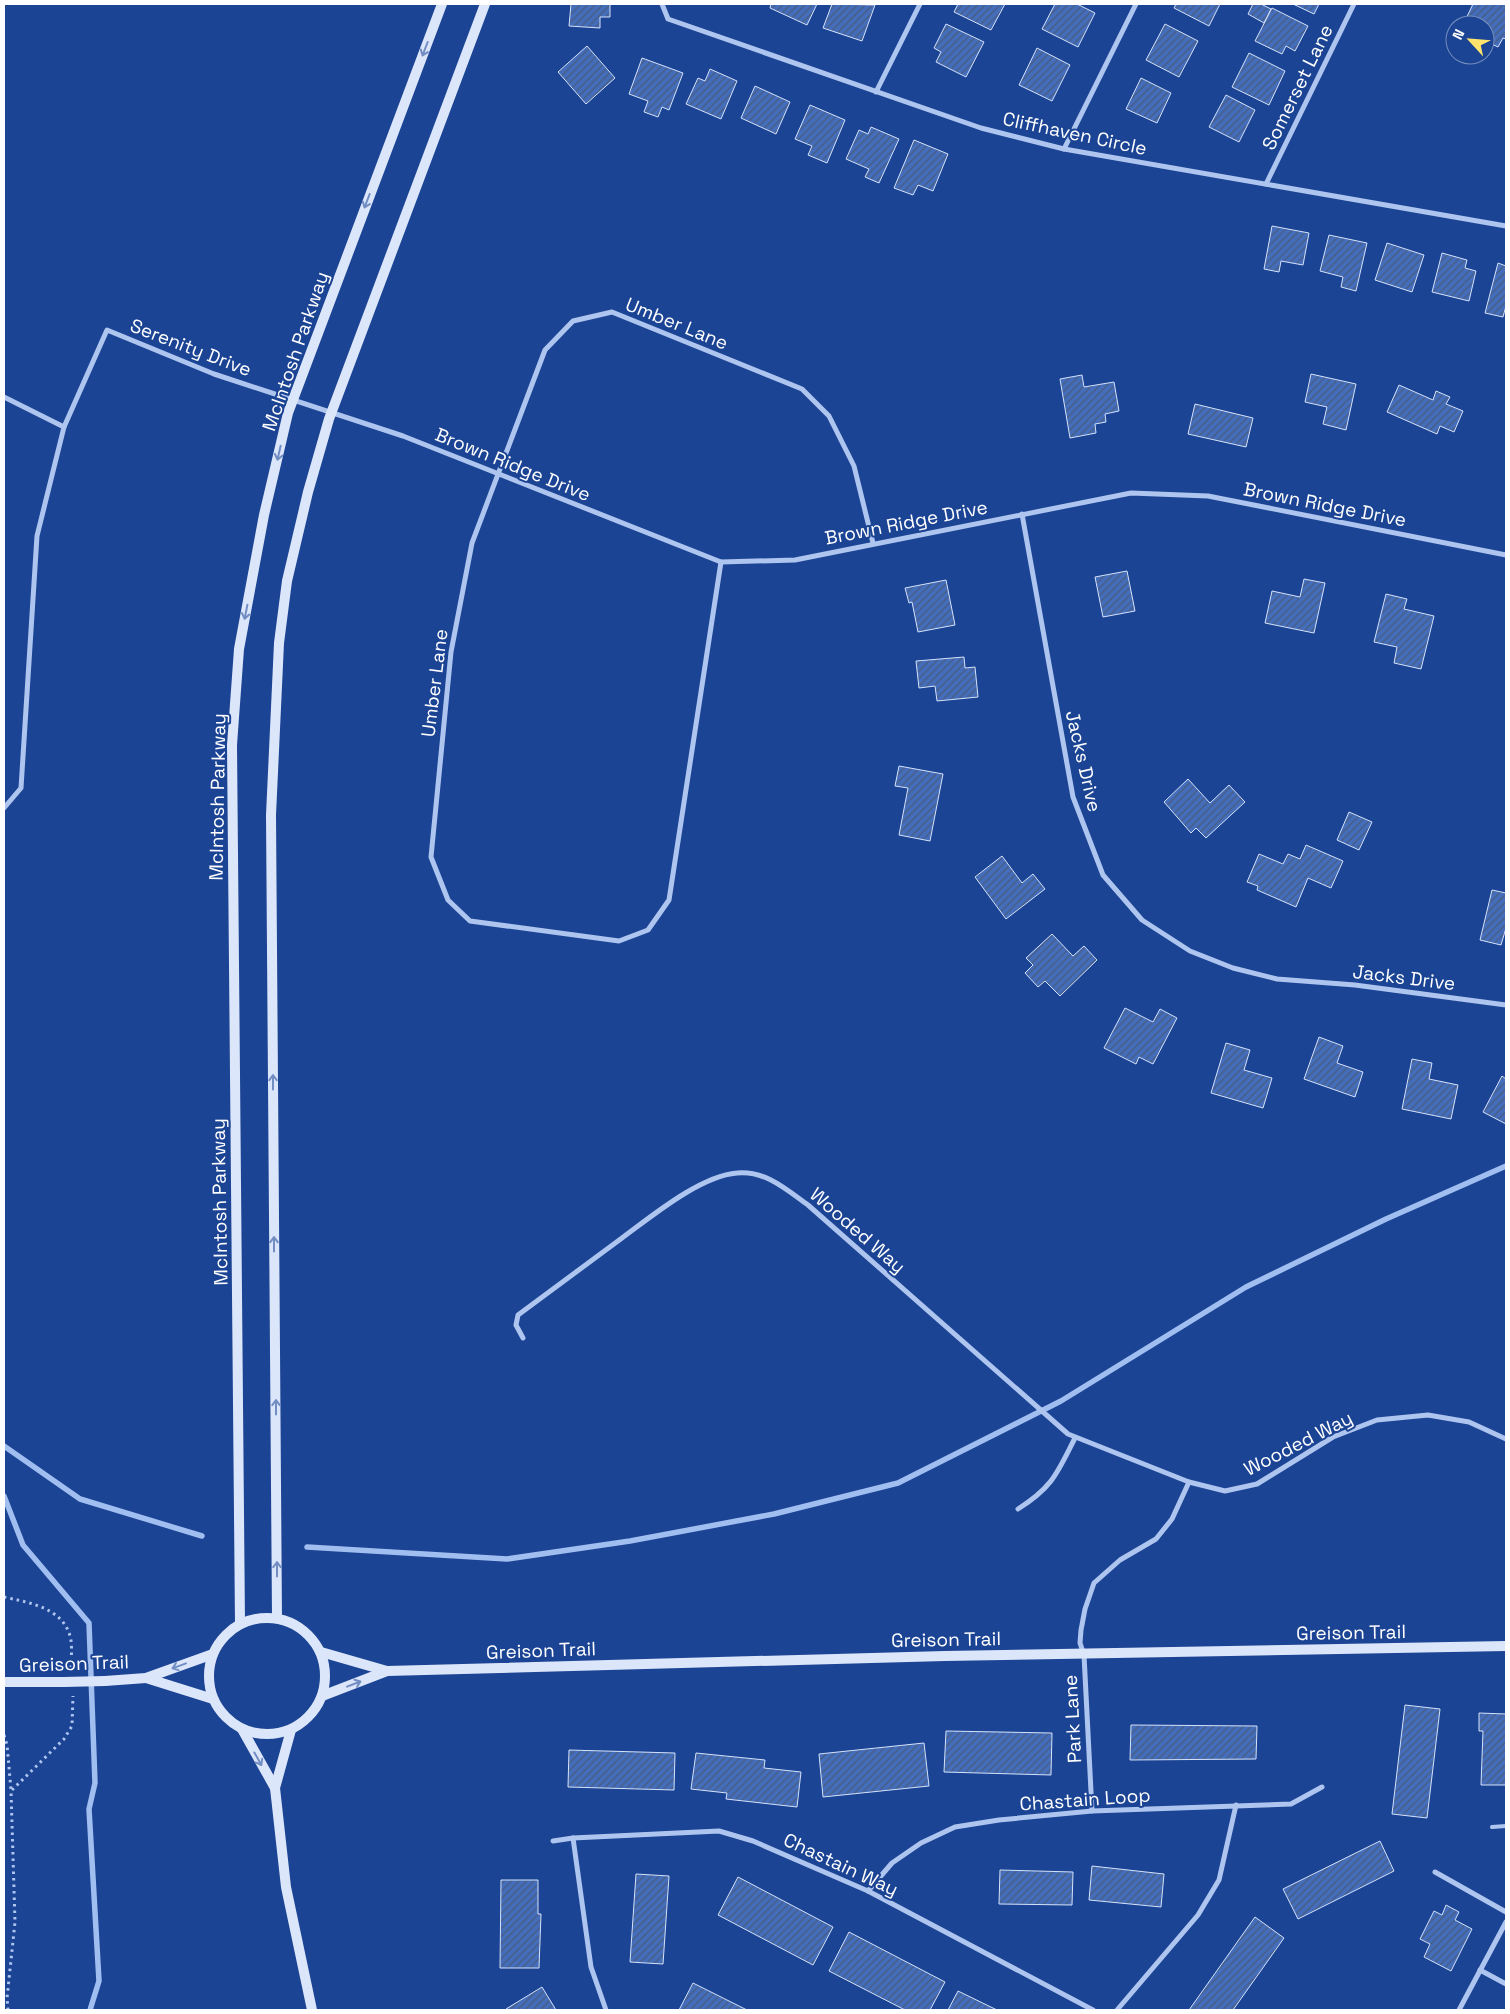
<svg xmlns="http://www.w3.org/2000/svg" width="1510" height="2014" viewBox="0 0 1510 2014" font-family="'Space Grotesk',sans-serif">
<defs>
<pattern id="building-hatch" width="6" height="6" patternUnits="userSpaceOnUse" patternTransform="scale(1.25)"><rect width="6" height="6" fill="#446ebb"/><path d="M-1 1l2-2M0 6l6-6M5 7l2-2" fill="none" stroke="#485b7e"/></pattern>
</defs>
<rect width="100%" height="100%" fill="#1c4494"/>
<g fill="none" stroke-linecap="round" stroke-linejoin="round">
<g stroke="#a1bef1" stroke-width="5.5">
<polyline points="4,1446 80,1499 202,1536"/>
<polyline points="4,1496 23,1545 89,1623 95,1783 89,1809 99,1981 90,2010"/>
<polyline points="307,1547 507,1559 630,1541 774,1514 898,1483 1061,1401 1246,1287 1386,1219 1506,1166"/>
</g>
</g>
<g fill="url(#building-hatch)" stroke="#d5e2fb">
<polygon points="571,4 610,4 610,17 600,17 600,28 569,26"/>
<polygon points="771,4 817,4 807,25 770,8"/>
<polygon points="832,4 875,5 862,41 823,28"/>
<polygon points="958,4 1005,4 991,30 954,12"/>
<polygon points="1055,4 1077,4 1095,13 1078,47 1042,29"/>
<polygon points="1176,4 1220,4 1209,26 1174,8"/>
<polygon points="1253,4 1261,4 1271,9 1264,23 1248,14"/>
<polygon points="1293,4 1319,4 1314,14"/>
<polygon points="1473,4 1506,4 1506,39 1503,38 1498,47 1485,41 1485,25 1463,25"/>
<polygon points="1272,8 1308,26 1295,51 1286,46 1282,54 1255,41"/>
<polygon points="946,24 984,42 966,77 936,62 941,52 934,48"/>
<polygon points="1165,24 1198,41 1179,77 1146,60"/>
<polygon points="587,46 615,78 586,104 558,72"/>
<polygon points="1037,48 1070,65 1052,101 1019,85"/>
<polygon points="1249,53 1285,71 1269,105 1232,87"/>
<polygon points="642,58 683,73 669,110 662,107 658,117 644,112 648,101 629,94"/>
<polygon points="710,69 737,81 721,119 686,104 698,78 705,81"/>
<polygon points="1141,78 1171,93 1157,123 1126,109"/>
<polygon points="755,86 790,102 776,134 741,118"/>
<polygon points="1226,95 1255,110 1239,142 1209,127"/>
<polygon points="810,105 845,120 827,163 808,155 812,146 795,139"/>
<polygon points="871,127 899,139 879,183 865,177 869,169 846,159 859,130 868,134"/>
<polygon points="914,140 948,154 933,191 918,185 913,195 894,188"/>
<polygon points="1272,226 1309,233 1303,265 1281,261 1279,272 1264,269"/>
<polygon points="1329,235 1367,243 1356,291 1341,287 1343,277 1320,271"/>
<polygon points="1387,243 1424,255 1412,292 1375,280"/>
<polygon points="1442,253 1467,260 1465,268 1476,271 1469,301 1432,292"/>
<polygon points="1498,263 1506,266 1506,306 1503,317 1485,313"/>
<polygon points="1311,374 1356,384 1346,430 1323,424 1327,407 1305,402"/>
<polygon points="1082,375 1084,387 1114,382 1119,411 1105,414 1106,422 1095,424 1096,433 1070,438 1060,379"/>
<polygon points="1399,385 1433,400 1436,391 1450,397 1446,404 1463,411 1454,432 1440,426 1437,434 1387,412"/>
<polygon points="1195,404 1253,418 1246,447 1188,434"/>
<polygon points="1127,571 1135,611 1103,617 1095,577"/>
<polygon points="1304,579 1325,583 1314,633 1265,623 1272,591 1300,597"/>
<polygon points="946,580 955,625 918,632 912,602 909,603 905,588"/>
<polygon points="1386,594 1407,599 1404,609 1434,616 1421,669 1394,663 1397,647 1374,642"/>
<polygon points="964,657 965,668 975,667 978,697 937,701 935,686 919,688 916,661"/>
<polygon points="899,766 943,774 930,841 899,835 908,788 895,786"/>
<polygon points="1188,779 1210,803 1229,785 1245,802 1206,838 1196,828 1191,833 1164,802"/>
<polygon points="1349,812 1372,822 1359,850 1337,840"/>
<polygon points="1306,845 1343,861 1331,888 1308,878 1296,907 1257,890 1258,886 1247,882 1259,854 1283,864 1288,854 1300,859"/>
<polygon points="1002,856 1022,883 1033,874 1045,889 1006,919 975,877"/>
<polygon points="1492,890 1506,893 1506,928 1501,945 1480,940"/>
<polygon points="1052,934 1073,956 1084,946 1097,960 1060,996 1045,981 1038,987 1025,973 1033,965 1026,958"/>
<polygon points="1125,1008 1153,1022 1160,1009 1177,1018 1153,1064 1139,1057 1136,1064 1104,1048"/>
<polygon points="1319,1037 1343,1046 1337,1063 1363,1072 1355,1097 1304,1079"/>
<polygon points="1226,1043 1250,1050 1244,1070 1272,1078 1263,1108 1211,1093"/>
<polygon points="1412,1059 1432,1063 1429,1079 1458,1085 1451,1119 1402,1109"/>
<polygon points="1502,1076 1506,1079 1506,1124 1483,1112"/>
<polygon points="1405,1705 1440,1709 1427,1818 1392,1814"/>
<polygon points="1479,1713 1506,1714 1506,1785 1481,1785 1483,1731 1479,1731"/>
<polygon points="1131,1725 1257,1726 1256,1759 1130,1760"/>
<polygon points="946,1731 1052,1733 1051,1775 944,1772"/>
<polygon points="924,1743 929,1786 823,1797 819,1754"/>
<polygon points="569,1750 675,1753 674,1790 568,1787"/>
<polygon points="696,1753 765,1760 764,1768 801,1772 797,1807 726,1799 727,1793 691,1789"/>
<polygon points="1380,1841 1394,1871 1298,1919 1283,1889"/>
<polygon points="1092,1866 1164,1874 1161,1907 1089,1900"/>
<polygon points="1000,1870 1073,1872 1072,1905 999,1904"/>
<polygon points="636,1874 669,1876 663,1964 630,1962"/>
<polygon points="738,1877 833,1927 813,1965 718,1915"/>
<polygon points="501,1880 538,1880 538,1914 541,1914 539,1968 500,1968"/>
<polygon points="1446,1905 1459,1912 1455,1920 1472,1929 1451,1971 1424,1957 1430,1944 1420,1939 1434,1911 1442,1915"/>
<polygon points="1255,1917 1284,1938 1233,2010 1189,2010"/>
<polygon points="849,1932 945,1982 930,2010 905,2010 829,1971"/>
<polygon points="693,1983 747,2010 679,2010"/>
<polygon points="542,1987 556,2010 506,2010 506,2009"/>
<polygon points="958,1991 997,2010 948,2010"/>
</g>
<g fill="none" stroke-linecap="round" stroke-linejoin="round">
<g stroke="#aec5ef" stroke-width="3" stroke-dasharray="2.5 4" stroke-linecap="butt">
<path d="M4,1597c22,5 56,10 65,36 4,9 2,24 2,35"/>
<polyline points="4,1735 7,1745 11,1790"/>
<polyline points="8,2010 7,1998 15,1922 11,1791 64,1739 72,1726 73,1696"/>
</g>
<polyline stroke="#aec5ef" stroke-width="4" points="1492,1827 1506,1826"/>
<g stroke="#aec5ef" stroke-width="5">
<polyline points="662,4 668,19 981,128 1064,149 1506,226"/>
<polyline points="876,92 920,4"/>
<polyline points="1064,149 1136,4"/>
<polyline points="1266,184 1354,4"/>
<polyline points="4,397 64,427"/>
<polyline points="1022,514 1073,797 1103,875 1142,920 1190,951 1233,968 1277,979 1355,985 1506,1005"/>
<polyline points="721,562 669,900 648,930 619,941 470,921 448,900 431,857 451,652 472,543 545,350 573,321 612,312 802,389 829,416 854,466 873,543"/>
<polyline points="4,808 21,788 37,536 64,427 107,330 214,374 403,436 721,562 795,560 1131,493 1208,496 1506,555"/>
<path d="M523,1338l-7,-13 2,-10c35,-26 69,-51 104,-77 30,-22 78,-62 115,-65 28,-3 50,17 71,32l260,229 121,48 -17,37 -16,20 -36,21 -26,23 -9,26 -4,21 -1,13 4,12 8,156"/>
<polyline points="1189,1482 1225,1491 1257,1484 1333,1437 1377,1420 1428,1415 1469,1422 1506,1439"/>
<path d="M1018,1509c35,-22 39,-36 57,-71"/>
<polyline points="573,1838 591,1967 606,2010"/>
<polyline points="553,1841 573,1838 719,1831 753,1841 868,1891 1093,2010"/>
<polyline points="1435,1872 1506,1912"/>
<polyline points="868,1891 892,1863 921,1843 955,1827 999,1820 1092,1811 1291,1804 1322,1787"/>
<polyline points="1480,1970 1506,1984"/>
<polyline points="1117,2010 1198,1915 1219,1880 1236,1805"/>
<polyline points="1459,2010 1506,1922"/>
</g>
<g stroke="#dce6fb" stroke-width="10">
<circle cx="267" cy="1676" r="58"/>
<polyline points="277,1618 271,815 279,643 287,581 308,492 329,419 485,4"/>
<polyline points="240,1624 232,745 239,649 264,515 288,413 442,4"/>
<polyline points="321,1652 387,1671 945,1656 1506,1646"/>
<polyline points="146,1678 213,1699"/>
<polyline points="105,1681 146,1678 213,1654"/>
<polyline points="4,1682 64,1682"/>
<polyline points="322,1696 387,1671"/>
<polyline points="242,1729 275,1788"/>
<polyline points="291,1730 275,1788 286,1887 312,2010"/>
</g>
<polyline stroke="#dce6fb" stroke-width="10" points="64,1682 105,1681"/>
</g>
<defs><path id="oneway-shaft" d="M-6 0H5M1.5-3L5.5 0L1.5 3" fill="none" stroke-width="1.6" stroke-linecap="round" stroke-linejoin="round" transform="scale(1.25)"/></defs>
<g stroke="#728dc2">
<use href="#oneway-shaft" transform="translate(425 49) rotate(111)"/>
<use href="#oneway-shaft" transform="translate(367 201) rotate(111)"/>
<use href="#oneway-shaft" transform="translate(279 453) rotate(103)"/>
<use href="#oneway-shaft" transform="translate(246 612) rotate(101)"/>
<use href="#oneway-shaft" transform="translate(273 1082) rotate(-90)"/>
<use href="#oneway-shaft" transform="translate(274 1244) rotate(-90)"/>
<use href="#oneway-shaft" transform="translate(276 1407) rotate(-90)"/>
<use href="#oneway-shaft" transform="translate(277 1569) rotate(-90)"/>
<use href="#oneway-shaft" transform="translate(179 1666) rotate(160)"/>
<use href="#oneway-shaft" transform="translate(354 1684) rotate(-21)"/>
<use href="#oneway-shaft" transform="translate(258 1759) rotate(61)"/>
</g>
<g text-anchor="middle" stroke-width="4" stroke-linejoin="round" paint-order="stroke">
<g font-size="19" fill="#fff" stroke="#1c4494">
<text transform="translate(1297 87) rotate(-64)" y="7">Somerset Lane</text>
<text transform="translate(1075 133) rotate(12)" y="7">Cliffhaven Circle</text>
<text transform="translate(677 323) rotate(22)" y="7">Umber Lane</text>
<text transform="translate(191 347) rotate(21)" y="7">Serenity Drive</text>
<text transform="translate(295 351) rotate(-71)" y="7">McIntosh Parkway</text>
<text transform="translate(513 464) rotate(22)" y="7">Brown Ridge Drive</text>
<text transform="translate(1325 504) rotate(11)" y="7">Brown Ridge Drive</text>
<text transform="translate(906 522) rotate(-11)" y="7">Brown Ridge Drive</text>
<text transform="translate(434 683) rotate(-83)" y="7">Umber Lane</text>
<text transform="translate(1084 761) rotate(77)" y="7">Jacks Drive</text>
<text transform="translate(217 797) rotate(-89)" y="7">McIntosh Parkway</text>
<text transform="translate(1404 977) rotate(7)" y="7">Jacks Drive</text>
<text transform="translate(219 1202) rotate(-91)" y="7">McIntosh Parkway</text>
<text transform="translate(858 1230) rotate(41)" y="7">Wooded Way</text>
<text transform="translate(1298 1443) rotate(-27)" y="7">Wooded Way</text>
<text transform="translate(1351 1632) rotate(-1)" y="7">Greison Trail</text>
<text transform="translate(946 1639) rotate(-1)" y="7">Greison Trail</text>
<text transform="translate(541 1650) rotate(-2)" y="7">Greison Trail</text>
<text transform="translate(74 1663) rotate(-2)" y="7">Greison Trail</text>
<text transform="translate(1072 1719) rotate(-93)" y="7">Park Lane</text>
<text transform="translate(1085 1799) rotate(-4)" y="7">Chastain Loop</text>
<text transform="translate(841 1864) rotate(25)" y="7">Chastain Way</text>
</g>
</g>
<rect width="1510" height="2014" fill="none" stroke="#ffffff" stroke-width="10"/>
<g transform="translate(1470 40) rotate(296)"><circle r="24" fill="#1c4494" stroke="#778fbf"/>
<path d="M0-4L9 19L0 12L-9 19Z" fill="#ffe36c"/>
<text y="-8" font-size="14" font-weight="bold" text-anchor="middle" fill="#ffffff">N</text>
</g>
</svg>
